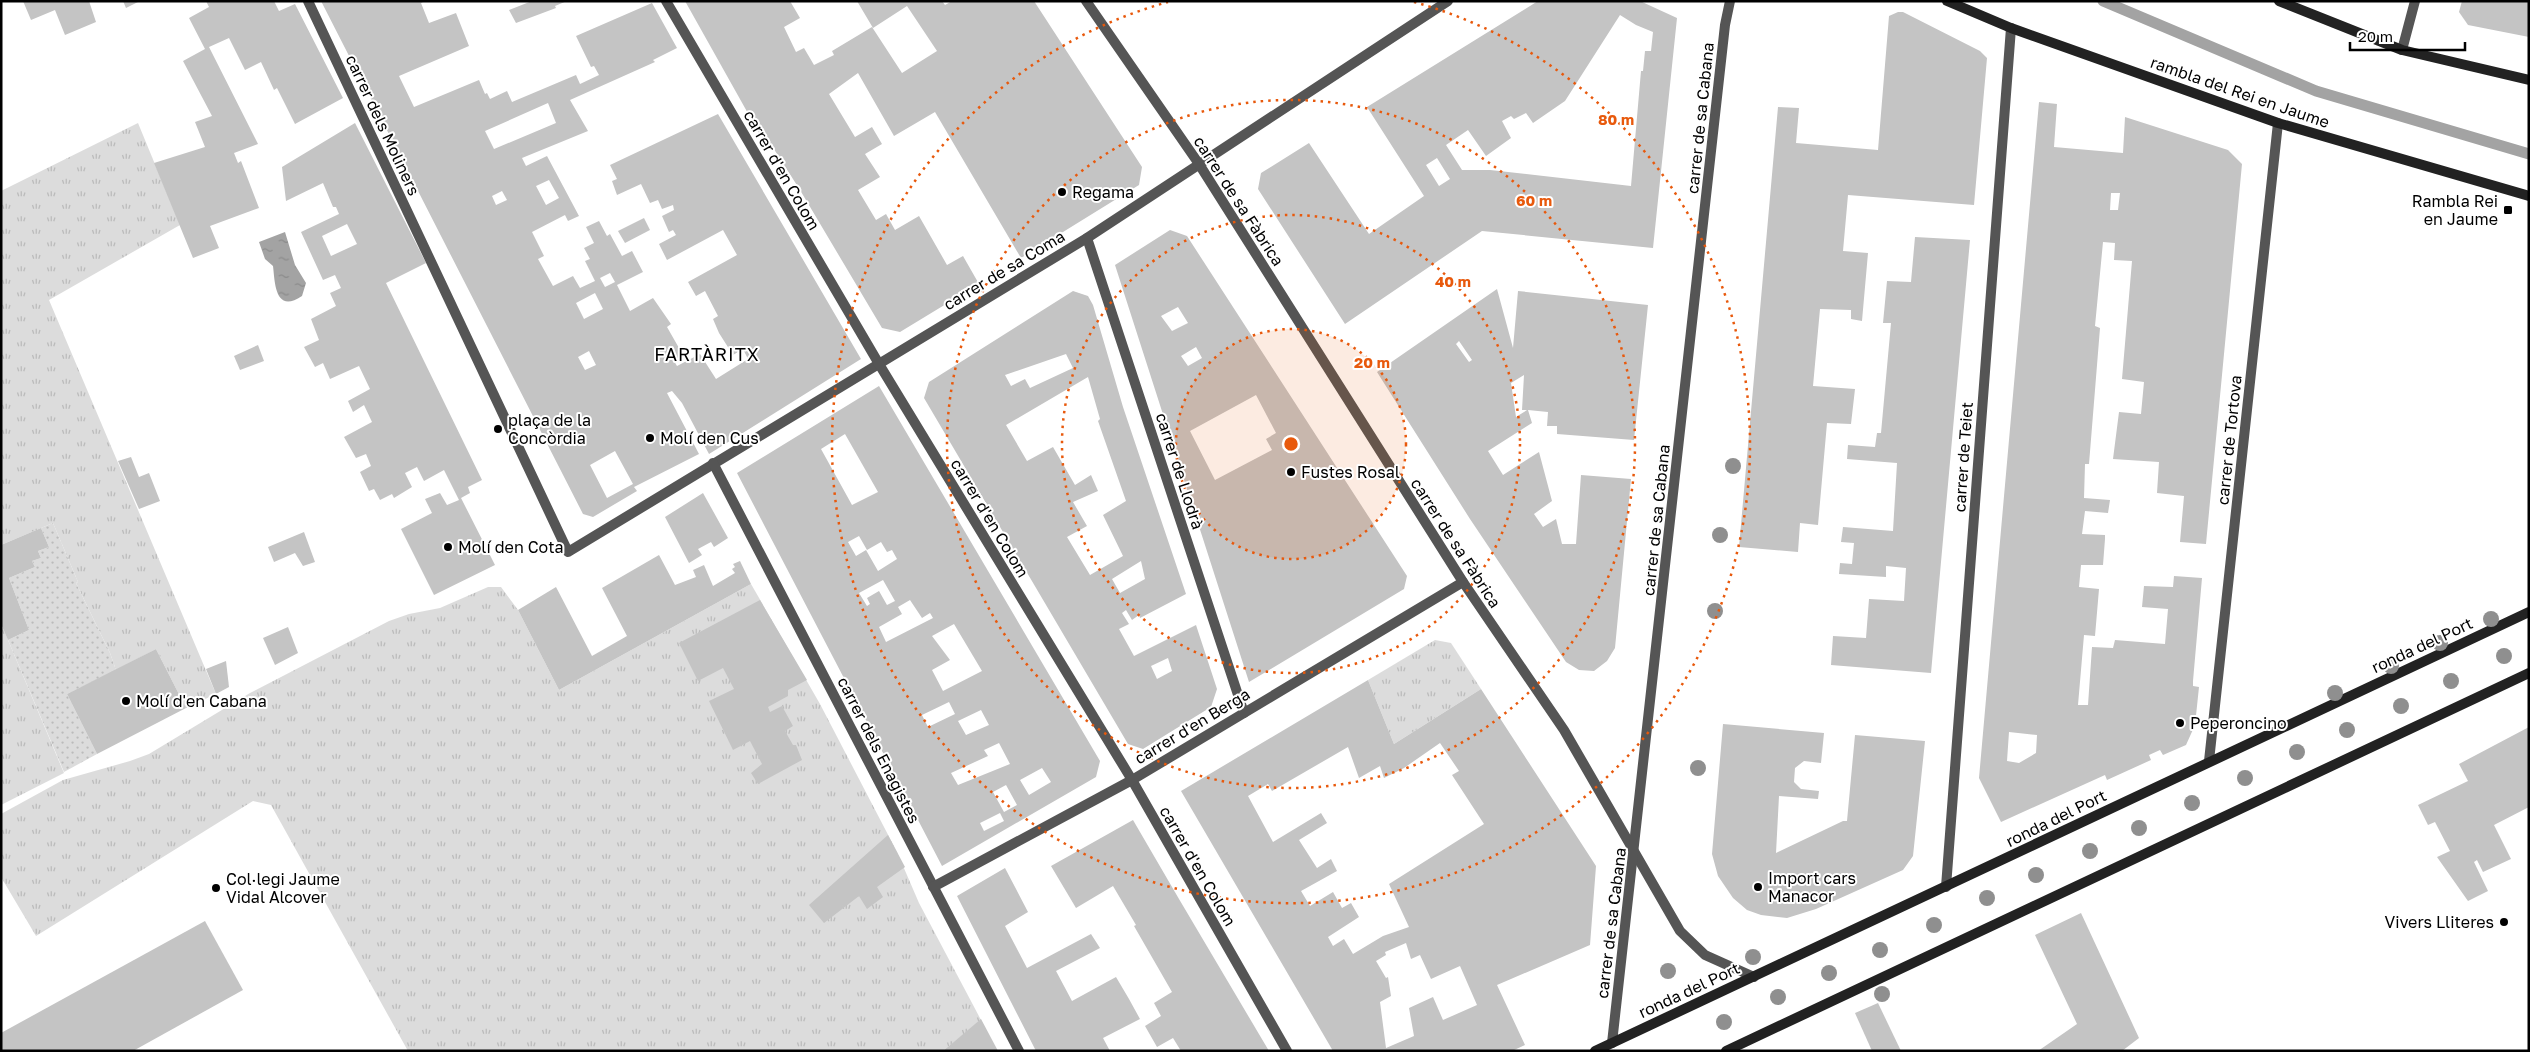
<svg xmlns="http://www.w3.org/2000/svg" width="2530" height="1052" viewBox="0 0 2530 1052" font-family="'Golos Text',sans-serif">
<defs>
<pattern id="grass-tufts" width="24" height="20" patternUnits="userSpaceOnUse" patternTransform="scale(1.25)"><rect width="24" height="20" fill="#dcdcdc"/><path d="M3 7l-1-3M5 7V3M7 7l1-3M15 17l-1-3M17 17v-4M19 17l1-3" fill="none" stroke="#bbb"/></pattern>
<pattern id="garden-dots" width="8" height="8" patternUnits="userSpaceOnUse" patternTransform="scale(1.25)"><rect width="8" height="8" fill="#dcdcdc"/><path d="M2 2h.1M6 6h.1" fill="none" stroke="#bbb" stroke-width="1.8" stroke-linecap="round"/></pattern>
<pattern id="water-ripples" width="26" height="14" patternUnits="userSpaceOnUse" patternTransform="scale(1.25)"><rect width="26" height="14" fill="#a3a3a3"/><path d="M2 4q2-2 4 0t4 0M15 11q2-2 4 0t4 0" fill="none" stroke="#8b8b8b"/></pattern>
</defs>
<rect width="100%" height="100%" fill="#fff"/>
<g fill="url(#grass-tufts)">
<polygon points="138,123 180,225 49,300 216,694 186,708 156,649 116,670 110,653 76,583 78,582 53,523 1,545 1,191"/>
<polygon points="751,584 820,704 897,852 919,903 981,1020 943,1051 408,1051 271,805 253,801 36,936 1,877 1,814 63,780 130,761 149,754 250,693 389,621 409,614 440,608 488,587 501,587 518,610 559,690"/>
<polygon points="3,628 64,773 1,805 1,629"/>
<polygon points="1435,640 1451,643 1481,689 1394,744 1368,680"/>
</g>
<polygon fill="url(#garden-dots)" points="53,523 78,582 76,583 110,653 116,670 67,694 97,754 64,772 8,640 29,630 9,578 35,567 32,561 41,558 38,551 49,547 41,528"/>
<path fill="url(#water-ripples)" d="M285,232l10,33 11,18 -4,13c-27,18 -27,-13 -29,-30l-8,-7 -6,-17z"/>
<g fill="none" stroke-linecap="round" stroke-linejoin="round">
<polyline stroke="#a3a3a3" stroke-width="11" points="2103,1 2316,91 2529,154"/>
</g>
<g fill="#c4c4c4" fill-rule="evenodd">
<polygon points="23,1 89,1 96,22 65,35 55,10 31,20"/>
<polygon points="123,1 140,1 126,8"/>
<polygon points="206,1 274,1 279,11 295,4 343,98 295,124 277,88 274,90 261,62 245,70 229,38 209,47 258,144 234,153 238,163 241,161 259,208 210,226 219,248 193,258 154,163 205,147 195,122 212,116 183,61 205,49 189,18 209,7"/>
<path d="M321,1h104l-4,2 8,20 27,-10 13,33 -70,30 15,31 65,-27 6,14 2,-1 3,6 17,-8 5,11 64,-27 4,9 19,-9 -5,-9 -3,1 -15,-31 76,-33 25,45 -24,12 2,2 -85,38 18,31 -66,27 4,8 21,-10 32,60 -11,5 -3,-6 -33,17 12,24 -6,3 15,27 20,-10 7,12 15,-7 -10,-20 5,-2 -6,-11 10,-5 -8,-16 13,-6 8,15 3,-2 12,22 10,-5 11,21 -26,13 13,26 23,-13 18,26 -4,3 16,28 -9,6 3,5 23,-12 16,25 32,-20 -5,-10 -10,6 -14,-22 -6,-14 5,-3 -13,-25 -9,5 -8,-14 49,-27 -14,-25 -56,30 -8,-16 17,-9 -3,-5 -4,2 -7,-16 12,-6 -1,-5 -11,4 -4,-9 -8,3 -9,-19 -24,11 -5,-14 5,-2 -7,-14 108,-51 143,245 -152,95 -27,-51 -10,-12 -5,2 32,61 -65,33 3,4 -44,26 -10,-3zM548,103l8,20 -62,26 -9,-18zM549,180l10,18 -13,7 -10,-19zM502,191l5,9 -11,5 -4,-9zM610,273l5,9 -10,5 -5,-9zM595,293l8,16 -19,10 -8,-16zM589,351l7,14 -11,5 -7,-13zM615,451l18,33 -26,14 -17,-33z"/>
<polygon points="532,1 567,1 555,6 556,8 516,23 509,10"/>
<polygon points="685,1 790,1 800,18 784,27 796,52 804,48 814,65 834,55 832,51 872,27 902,73 937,51 907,6 873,28 857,1 942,1 945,5 952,1 1034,1 1142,167 1139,185 1021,258 935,112 894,136 858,73 829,94 855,137 872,127 882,144 865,154 880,177 858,190 876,220 886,214 895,230 919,216 947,265 963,256 979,284 900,332 882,328 800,190 763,132 759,133"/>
<path d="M1538,1h102l37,17 -24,230 -171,-17 -137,93 -87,-135 3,-16 48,-30 60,91 55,-38 -57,-89zM1620,15l16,10 17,7 -2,19h-6l-2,20h-2l-10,115 -141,-16h-28l-16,-25 22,-15 18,26 25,-18 -9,-17 9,-5 3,3 12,-6 7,10 32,-22zM1437,158l13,21 -11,7 -13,-21z"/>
<polygon points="2462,1 2529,1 2529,37 2468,25 2459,12"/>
<polygon points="1898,12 1903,12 1980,51 1987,58 1974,205 1848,195 1843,251 1868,253 1862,321 1851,319 1851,310 1820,309 1813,386 1855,389 1851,424 1827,423 1818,525 1800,523 1798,552 1739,547 1778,107 1799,108 1796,143 1878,150 1889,16"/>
<path d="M2039,102l18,2 -3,43 69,6 2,-36 103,33 14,14 -36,380 -26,-2 4,-46 -27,-3 2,-31 -46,-3 6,-47 22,2 3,-32 -22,-3 10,-118 -18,-1 1,-17 -12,-1 -8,84 5,2 -11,136h-4l-1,34 26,2 -2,13 -23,-2 -3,23 23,1v4l-2,26h-22l-2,22 20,2 -4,47 -11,-1 -6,70h10l4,-58 21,1 2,-8 50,4 3,-35 -26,-2 2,-21 29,1 1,-11 28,2 -9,103v5l6,1 -4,38 -9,20 -23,10 -3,-5 -11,5 2,5 -44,20 -2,-5 -104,47 -22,-44zM2111,193h9l-2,17h-8zM2009,732l28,3 -1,18 -17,10 -12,-2z"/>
<path d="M355,123l71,140 -40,20 96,197 -14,7 2,6 -9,5 34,67 -61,30 -33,-66 31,-16 -7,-14 15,-6 7,12 12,-5 -15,-30 -20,11 -7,-14 -12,6 7,14 -18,11 -2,-4 -12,6 -6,-11 -5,2 -9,-19 11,-6 -5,-12 -10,4 -12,-21 28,-15 -8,-17 -11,7 -5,-11 22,-12 -11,-23 -29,13 -7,-16 -8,4 -11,-20 15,-7 -8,-21 25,-13 -6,-13 11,-5 -6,-13 -12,5 -22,-48 38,-18 -3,-7h-3l-10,-24 -37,18 -4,-34zM347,224l10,20 -26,12 -9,-20z"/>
<polygon points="644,218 650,230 625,243 618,231"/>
<path d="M1170,230l17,6 220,340 -3,13 -155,93 -134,-417zM1178,307l10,16 -16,8 -11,-15zM1196,347l6,11 -14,8 -7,-10zM1256,395l20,38 -10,6 6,11 -57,30 -25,-49z"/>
<polygon points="1915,237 1970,240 1931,673 1831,665 1833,636 1866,638 1869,599 1904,601 1906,568 1886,566 1886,577 1839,574 1840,563 1852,564 1854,543 1841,542 1843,527 1893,531 1897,463 1847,459 1848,445 1875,447 1877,433 1881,433 1891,323 1883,323 1887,281 1911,282"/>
<path d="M1497,289l16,59 5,-57 130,14 -14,135 -77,-6v-8h-10l1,-14 -20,-2 4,13 -44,28 15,24 36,-23 13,49 -18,13 9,13 13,-8 6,25h14l5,-69 50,4 -16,169 -8,13 -13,10 -15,-1 -13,-8 -96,-143 -93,-147zM1459,341l13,19 -3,2 -13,-18zM1524,375l-2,35h5l-11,7 -5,-34z"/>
<path d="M1073,291l15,5 5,9 30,102 63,187 -46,24 -1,-3 -7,5 -6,-10 -4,3 7,11 -10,5 15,27 62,-31 21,64 -6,18 -68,42 -15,-5 -204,-346 5,-16zM1066,354l7,14 -43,20 -5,-9 -14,7 -6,-11zM1088,377l12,42 -2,2 28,80 -23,14 20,41 -33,19 -23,-38 20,-11 -14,-24 25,-11 -7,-16 -16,10 -22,-38 -26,14 -21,-36zM1141,561l4,18 -25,14 -8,-14zM1168,658l4,13 -15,8 -6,-13z"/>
<polygon points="258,345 264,361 240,370 234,356"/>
<path d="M879,386l221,375 -4,16 -154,89 -205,-393zM845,434l33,58 -26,13 -31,-56zM859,536l8,14 14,-8 6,10 5,-2 5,9 -19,12 -12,-21 -10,6 -8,-14zM883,580l12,21 -8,4 -8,-14 -12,7 3,6 -3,2 -8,-13zM910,600l12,18 8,-5 3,5 -47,24 -7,-15 23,-13 -4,-7zM954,624l28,47 -39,20 -11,-21 18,-10 -18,-24zM949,702l6,12 -27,13 -6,-12zM981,710l8,15 -23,10 -8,-14zM999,743l11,21 -52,21 -7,-12 37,-17 -4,-6zM1042,768l9,14 -22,13 -9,-15zM1006,785l11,20 -13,7 -11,-20zM1000,813l4,8 -20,10 -4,-8z"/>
<polygon points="131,457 139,477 149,473 160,501 139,509 118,461"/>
<polygon points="703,493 728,538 714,547 711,542 698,549 702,555 689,563 665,517"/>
<polygon points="41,528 49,547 38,551 41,558 32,561 35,567 9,578 29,630 8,640 1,624 1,545"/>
<polygon points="304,532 315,562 303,566 295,553 274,562 268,547"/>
<polygon points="659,555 675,585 696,577 693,570 704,565 713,586 735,573 732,569 735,567 733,564 740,561 751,584 559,690 518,610 556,587 592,656 627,636 602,588"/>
<polygon points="760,600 807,680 788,690 788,696 768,707 770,712 782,706 793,726 785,731 793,745 796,745 802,760 758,784 751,773 762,764 750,741 733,750 709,701 734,689 723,668 698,681 679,643"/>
<polygon points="288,627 298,653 275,665 263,638"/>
<polygon points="156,649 186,708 97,754 67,694"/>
<polygon points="226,661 229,687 216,694 206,669"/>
<path d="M1368,680l26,64 87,-55 115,177 -6,79 -93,40 28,60 -13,6h-179l-152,-260zM1440,743l19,28 -7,4 32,49 -95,60 20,43 -26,9 -30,18 -9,-15 -11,7 -5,-9 31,-20 -8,-14 -9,5 -9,-16 -23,14 -9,-15 36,-20 -6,-12 -14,9 -18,-28 28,-17 -6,-10 -48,29 -25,-46 20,-12 4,7 76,-44 11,31 21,-12 4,12 20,-10zM1406,943l5,16 9,-4 11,24 29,-13 17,39 -34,15 -10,-23 -24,11 5,28 -28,12 -6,-46 11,-6 -3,-19 -2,1 -10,-17 10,-6 -1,-3z"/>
<polygon points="1723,724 1824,733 1821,763 1804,761 1795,768 1794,782 1801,789 1819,791 1818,799 1779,796 1776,853 1843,821 1847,821 1855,735 1925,741 1913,856 1903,870 1816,909 1787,918 1761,915 1747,910 1733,898 1718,876 1712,854"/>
<polygon points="2529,727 2529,807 2494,825 2511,859 2483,872 2477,860 2474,862 2488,891 2468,901 2437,857 2450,851 2435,822 2428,825 2418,805 2468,781 2459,764"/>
<polygon points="1133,820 1179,899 1269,1051 1181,1051 1173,1038 1157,1047 1145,1026 1161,1016 1154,1003 1172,992 1134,926 1136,925 1113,886 1076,908 1051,866"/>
<polygon points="888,835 905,867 877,887 883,897 867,909 859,896 824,923 809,905"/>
<polygon points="1005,868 1028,912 1005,926 1027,968 1091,934 1100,948 1056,971 1072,1001 1116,977 1129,999 1140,1019 1103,1038 1110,1051 1036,1051 957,896"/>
<polygon points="2081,913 2139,1038 2122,1051 2038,1051 2077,1024 2035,935"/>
<polygon points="205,921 243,990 133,1051 1,1051 1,1033"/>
<polygon points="1878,1003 1901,1051 1872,1051 1855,1013"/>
<polygon points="981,1019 998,1051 943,1051"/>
</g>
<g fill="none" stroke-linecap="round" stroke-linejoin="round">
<g stroke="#555" stroke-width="10">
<polyline points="308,1 568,552 1087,238 1448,1"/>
<polyline points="666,1 879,364 1132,780 1287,1051"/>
<polyline points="1086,1 1199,164 1463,582 1564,730 1680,931 1705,955 1754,977"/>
<polyline points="2402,50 2415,1"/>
<polyline points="1087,238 1244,713"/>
<polyline points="713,463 1019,1051"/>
<polyline points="2209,761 2278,123"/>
<polyline points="933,887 1132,780 1463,582"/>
<polyline points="1946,887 2011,28"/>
<polyline points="1612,1043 1725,25 1730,1"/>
</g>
<g stroke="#222" stroke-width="10">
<polyline points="1947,1 2011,28 2278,123 2529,196"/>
<polyline points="2279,1 2402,50 2529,80"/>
<polyline points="1595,1051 2529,612"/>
<polyline points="1726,1051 2529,673"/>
</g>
</g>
<g fill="#8f8f8f">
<circle cx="1733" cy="466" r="8"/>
<circle cx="1720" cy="535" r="8"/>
<circle cx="1715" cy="611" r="8"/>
<circle cx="2491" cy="619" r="8"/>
<circle cx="2440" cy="643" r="8"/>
<circle cx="2504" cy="656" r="8"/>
<circle cx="2391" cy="666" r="8"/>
<circle cx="2451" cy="681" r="8"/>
<circle cx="2335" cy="693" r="8"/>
<circle cx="2401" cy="706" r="8"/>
<circle cx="2347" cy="730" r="8"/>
<circle cx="2297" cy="752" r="8"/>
<circle cx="1698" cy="768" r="8"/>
<circle cx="2245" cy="778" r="8"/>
<circle cx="2192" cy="803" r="8"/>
<circle cx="2139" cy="828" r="8"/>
<circle cx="2090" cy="851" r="8"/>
<circle cx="2036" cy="875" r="8"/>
<circle cx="1987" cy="898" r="8"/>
<circle cx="1934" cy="925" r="8"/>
<circle cx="1880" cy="950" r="8"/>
<circle cx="1753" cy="957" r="8"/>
<circle cx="1668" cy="971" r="8"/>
<circle cx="1829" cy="973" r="8"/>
<circle cx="1882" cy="994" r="8"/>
<circle cx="1778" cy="997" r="8"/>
<circle cx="1724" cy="1022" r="8"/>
</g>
<circle cx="1291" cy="444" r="115" fill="#e8590c" fill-opacity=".12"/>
<g fill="none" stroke="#e8590c" stroke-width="2.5" stroke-dasharray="2.5 5">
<circle cx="1291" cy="444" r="115"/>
<circle cx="1291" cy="444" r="229"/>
<circle cx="1291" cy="444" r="344"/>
<path d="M1414 2A459 459 0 1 1 1168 2"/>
</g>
<g fill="#000" stroke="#fff" stroke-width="2">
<circle cx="1062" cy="192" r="5"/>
<rect x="2503" y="205" width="10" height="10" rx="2.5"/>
<circle cx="498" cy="429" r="5"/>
<circle cx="650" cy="438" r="5"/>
<circle cx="1291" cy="472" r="5"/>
<circle cx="448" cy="547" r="5"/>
<circle cx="126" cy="701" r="5"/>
<circle cx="2180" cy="723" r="5"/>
<circle cx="1758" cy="887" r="5"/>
<circle cx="216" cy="888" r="5"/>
<circle cx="2504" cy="922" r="5"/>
</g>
<g text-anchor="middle" stroke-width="4" stroke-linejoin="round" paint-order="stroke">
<g font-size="16" fill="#000" stroke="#fff">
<text transform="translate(2240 92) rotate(19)" y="6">rambla del Rei en Jaume</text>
<text transform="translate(1700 118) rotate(-84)" y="6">carrer de sa Cabana</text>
<text transform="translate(383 125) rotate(65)" y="6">carrer dels Moliners</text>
<text transform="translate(782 170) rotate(60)" y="6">carrer d'en Colom</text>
<text transform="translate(1239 201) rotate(57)" y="6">carrer de sa Fàbrica</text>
<text transform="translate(1004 270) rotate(-31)" y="6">carrer de sa Coma</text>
<text transform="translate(2229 440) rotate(-84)" y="6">carrer de Tortova</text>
<text transform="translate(1963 457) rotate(-86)" y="6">carrer de Teiet</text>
<text transform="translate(1180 471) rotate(72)" y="6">carrer de Llodrà</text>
<text transform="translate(990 518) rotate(59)" y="6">carrer d'en Colom</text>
<text transform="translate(1656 520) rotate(-84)" y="6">carrer de sa Cabana</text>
<text transform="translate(1456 543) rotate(57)" y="6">carrer de sa Fàbrica</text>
<text transform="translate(2422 645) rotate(-25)" y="6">ronda del Port</text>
<text transform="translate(1192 726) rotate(-31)" y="6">carrer d'en Berga</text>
<text transform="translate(879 750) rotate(63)" y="6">carrer dels Enagistes</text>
<text transform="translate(2056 818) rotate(-26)" y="6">ronda del Port</text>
<text transform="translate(1198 866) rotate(60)" y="6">carrer d'en Colom</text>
<text transform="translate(1611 923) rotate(-83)" y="6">carrer de sa Cabana</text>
<text transform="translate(1689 990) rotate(-25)" y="6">ronda del Port</text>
</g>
<g font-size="16" fill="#000" stroke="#fff" text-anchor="start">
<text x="1072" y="198">Regama</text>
<text x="2498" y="207" text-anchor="end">Rambla Rei<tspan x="2498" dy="18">en Jaume</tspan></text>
<text x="508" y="426">plaça de la<tspan x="508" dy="18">Concòrdia</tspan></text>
<text x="660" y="444">Molí den Cus</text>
<text x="1301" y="478">Fustes Rosal</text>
<text x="458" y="553">Molí den Cota</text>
<text x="136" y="707">Molí d'en Cabana</text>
<text x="2190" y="729">Peperoncino</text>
<text x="1768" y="884">Import cars<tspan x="1768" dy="18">Manacor</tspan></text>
<text x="226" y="885">Col·legi Jaume<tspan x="226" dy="18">Vidal Alcover</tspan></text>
<text x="2494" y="928" text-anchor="end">Vivers Lliteres</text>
</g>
<g font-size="18" letter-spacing="1" fill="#000" stroke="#fff">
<text x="707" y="361">FARTÀRITX</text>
</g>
</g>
<circle cx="1291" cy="444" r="8" fill="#e8590c" stroke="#fff" stroke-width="2.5"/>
<g font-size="15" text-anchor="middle" font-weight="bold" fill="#e8590c" stroke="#fff" stroke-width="4" stroke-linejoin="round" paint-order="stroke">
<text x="1616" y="125">80 m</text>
<text x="1534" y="206">60 m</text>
<text x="1453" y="287">40 m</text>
<text x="1372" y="368">20 m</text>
</g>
<rect width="2530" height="1052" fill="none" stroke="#000000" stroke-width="5"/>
<path d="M2350 42v8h115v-8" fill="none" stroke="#000000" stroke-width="2.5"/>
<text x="2358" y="42" font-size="15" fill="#000000" stroke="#ffffff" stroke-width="4" paint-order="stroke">20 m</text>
</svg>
